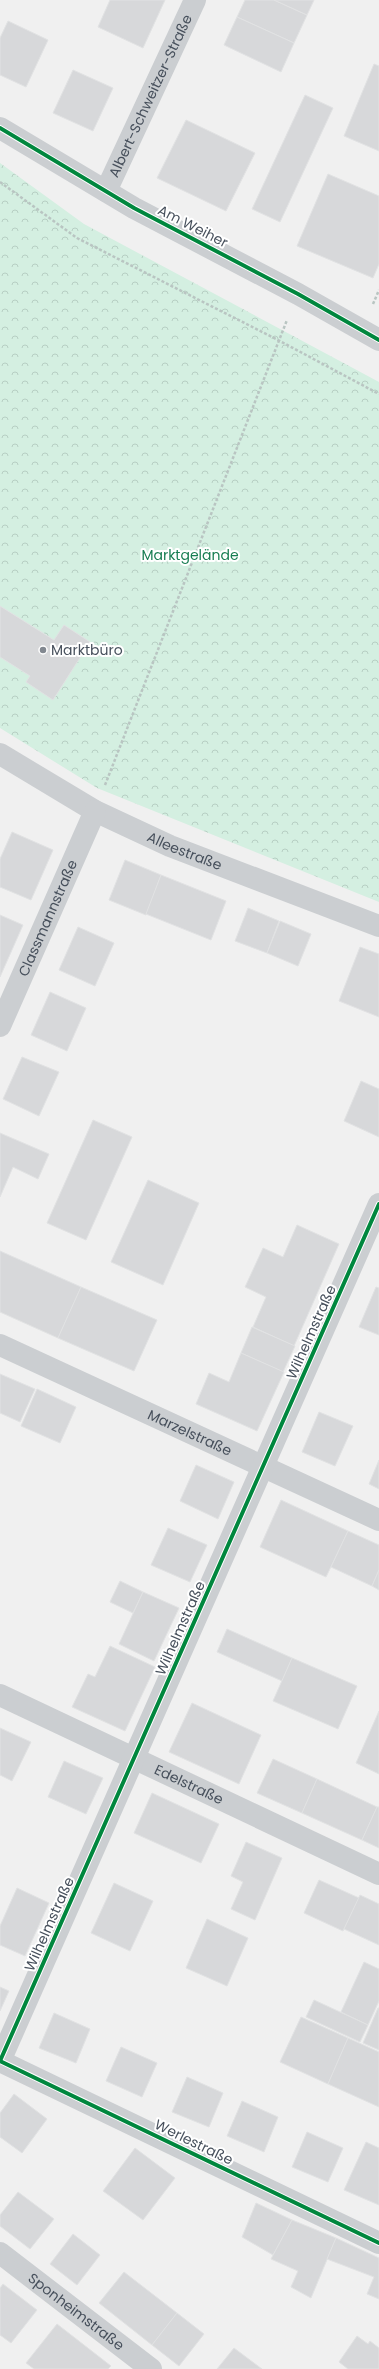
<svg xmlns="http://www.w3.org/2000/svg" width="379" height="2369" viewBox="0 0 379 2369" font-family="Poppins,sans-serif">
<defs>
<pattern id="park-crowns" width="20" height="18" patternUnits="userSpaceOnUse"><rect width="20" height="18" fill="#d4efe1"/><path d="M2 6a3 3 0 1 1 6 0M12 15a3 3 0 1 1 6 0" fill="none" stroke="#b7cfc3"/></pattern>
</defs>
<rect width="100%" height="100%" fill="#f0f0f0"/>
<polygon fill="url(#park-crowns)" points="0,163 84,224 379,382 379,902 97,788 0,728"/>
<g fill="#d7d8da" stroke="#e1e2e3">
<polygon points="110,0 165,0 143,48 98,27"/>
<polygon points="245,0 274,0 307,15 294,43 237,17"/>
<polygon points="274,0 314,0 307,15"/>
<polygon points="237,17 294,43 281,72 224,45"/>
<polygon points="8,21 48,40 26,87 0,75 0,38"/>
<polygon points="374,64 379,66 379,151 344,136"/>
<polygon points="73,70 113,88 93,131 53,113"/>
<polygon points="305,95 333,108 280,222 252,209"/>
<polygon points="186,120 255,153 226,211 157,178"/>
<polygon points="328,174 379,196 379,264 373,278 297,246"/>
<polygon points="0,606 54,640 64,625 90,642 53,700 26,682 30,676 0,657"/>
<polygon points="12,832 53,850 31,900 0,887 0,859"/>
<polygon points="125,860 161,875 146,915 109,900"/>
<polygon points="161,875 226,901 211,940 146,914"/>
<polygon points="248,908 279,921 267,953 235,941"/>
<polygon points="0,915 23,925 0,977"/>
<polygon points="280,921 311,934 298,966 267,953"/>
<polygon points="78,927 114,943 95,986 59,970"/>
<polygon points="360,947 379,954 379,1017 339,1001"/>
<polygon points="50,992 86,1008 67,1051 31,1035"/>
<polygon points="22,1057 59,1072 39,1116 3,1099"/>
<polygon points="361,1081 379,1089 379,1137 344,1121"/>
<polygon points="93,1120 132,1137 86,1240 47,1223"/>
<polygon points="0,1133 49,1154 38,1179 13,1167 0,1197"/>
<polygon points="148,1180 199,1203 163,1285 111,1262"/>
<polygon points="297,1225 339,1244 294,1346 253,1327 266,1297 245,1287 263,1248 283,1257"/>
<polygon points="0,1251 81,1287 58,1338 0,1312"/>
<polygon points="81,1287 157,1320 134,1371 58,1338"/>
<polygon points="376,1287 379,1288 379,1335 359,1327"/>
<polygon points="252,1327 295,1346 283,1372 241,1353"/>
<polygon points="241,1353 284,1372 257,1431 196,1404 209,1373 229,1382"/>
<polygon points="0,1374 35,1389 20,1422 0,1413"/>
<polygon points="37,1389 76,1407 60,1443 21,1426"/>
<polygon points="319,1412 353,1426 335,1466 302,1452"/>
<polygon points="379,1460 379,1489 369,1484"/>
<polygon points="196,1465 234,1482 218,1519 180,1501"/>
<polygon points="281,1500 348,1531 326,1577 260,1547"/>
<polygon points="168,1528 207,1545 190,1582 151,1565"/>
<polygon points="348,1531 379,1545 379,1570 372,1586 331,1567"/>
<polygon points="379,1570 379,1590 372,1586"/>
<polygon points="120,1581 143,1592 133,1613 110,1602"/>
<polygon points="143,1592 179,1608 154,1661 119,1644"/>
<polygon points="227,1629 292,1658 282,1681 217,1652"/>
<polygon points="110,1646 155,1667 125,1731 72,1707 88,1674 95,1677"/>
<polygon points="292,1658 357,1686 338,1729 273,1701"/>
<polygon points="192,1703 261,1735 239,1784 169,1752"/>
<polygon points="379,1711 379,1774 356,1763"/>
<polygon points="0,1728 31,1742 12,1781 0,1775"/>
<polygon points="273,1759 317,1779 302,1813 257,1793"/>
<polygon points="64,1761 103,1778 86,1814 48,1797"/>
<polygon points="317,1779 377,1807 362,1840 302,1813"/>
<polygon points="152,1793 219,1824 201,1863 134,1833"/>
<polygon points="377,1807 379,1807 379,1848 362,1840"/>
<polygon points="246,1842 282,1858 255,1920 231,1909 243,1882 231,1876"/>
<polygon points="319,1880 359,1898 343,1931 304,1913"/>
<polygon points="114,1883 153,1901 130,1951 91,1933"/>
<polygon points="17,1888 49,1903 25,1956 0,1945 0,1926"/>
<polygon points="360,1895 379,1904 379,1945 344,1929"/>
<polygon points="207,1919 248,1938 227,1986 186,1968"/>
<polygon points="364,1962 379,1969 379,2001 368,2025 341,2012"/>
<polygon points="0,1987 9,1991 0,2011"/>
<polygon points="314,2000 368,2025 360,2042 306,2017"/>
<polygon points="378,2008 379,2008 379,2050 363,2043"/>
<polygon points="54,2013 90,2029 76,2063 39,2048"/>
<polygon points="301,2017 348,2038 328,2084 280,2062"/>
<polygon points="348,2038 379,2052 379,2107 328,2084"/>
<polygon points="121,2047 157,2063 142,2097 106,2081"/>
<polygon points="187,2077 223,2093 209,2127 172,2112"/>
<polygon points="14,2094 47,2119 22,2153 0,2137 0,2113"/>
<polygon points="242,2101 278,2117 264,2152 227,2136"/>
<polygon points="307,2132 343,2148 328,2182 292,2167"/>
<polygon points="366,2142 379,2148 379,2205 344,2190"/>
<polygon points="135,2148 175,2178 143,2220 103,2191"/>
<polygon points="18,2192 54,2219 30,2249 0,2226 0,2215"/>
<polygon points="256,2203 292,2220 273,2255 242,2237"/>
<polygon points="292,2220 336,2238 311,2298 291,2287 298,2271 271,2259"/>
<polygon points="73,2234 100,2255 77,2285 50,2264"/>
<polygon points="336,2238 379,2258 379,2299 367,2294 374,2277 327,2259"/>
<polygon points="124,2272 177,2313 152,2345 99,2303"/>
<polygon points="3,2284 37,2310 11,2343 0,2335 0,2288"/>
<polygon points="177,2313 204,2334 179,2366 152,2345"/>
<polygon points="57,2324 111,2366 108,2369 34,2369 26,2363"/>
<polygon points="357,2336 368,2344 370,2341 379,2348 379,2369 348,2369 339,2362"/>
<polygon points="234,2348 262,2369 217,2369"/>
</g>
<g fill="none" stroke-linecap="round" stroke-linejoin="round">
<g stroke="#b9c5c2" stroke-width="2.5" stroke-dasharray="3 2" stroke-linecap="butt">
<polyline points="0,182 77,238 278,340 379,394"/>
<polyline points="373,304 379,290"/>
<polyline points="105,785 287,320"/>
</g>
<g stroke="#cbced1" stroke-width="22">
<polyline points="0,128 134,208 298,294 379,340"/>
<path id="s1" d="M106,191l89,-191"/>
<path id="s2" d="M0,754l95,57 75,35 209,80"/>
<path id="s3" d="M0,1026l95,-215"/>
<path id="s4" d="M0,1345l379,175"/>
<path id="s5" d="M0,1695l379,179"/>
<polyline points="0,2061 379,1204"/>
<polyline points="0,2061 379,2243"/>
<path id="s6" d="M0,2253l151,116"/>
</g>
<defs>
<g id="cycleway">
<polyline points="0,128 134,208 298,294 379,340"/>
<polyline points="0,2061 379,1204"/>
<polyline points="0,2061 379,2243"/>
</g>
</defs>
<use href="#cycleway" stroke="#fff" stroke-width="6"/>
<use href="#cycleway" stroke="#00873e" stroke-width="4"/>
</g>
<circle fill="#828890" stroke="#fff" stroke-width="1.5" cx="43" cy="650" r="4"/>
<g text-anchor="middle" stroke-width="4" stroke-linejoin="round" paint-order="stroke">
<g font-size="14" fill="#47505c" stroke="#fff">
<text dy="5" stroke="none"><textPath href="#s1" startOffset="105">Albert-Schweitzer-Straße</textPath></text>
<text transform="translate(193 226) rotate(27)" y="5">Am Weiher</text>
<text dy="5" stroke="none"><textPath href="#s2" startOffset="209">Alleestraße</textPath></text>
<text dy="5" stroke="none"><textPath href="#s3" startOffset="118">Classmannstraße</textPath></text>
<text transform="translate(311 1332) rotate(-66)" y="5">Wilhelmstraße</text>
<text dy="5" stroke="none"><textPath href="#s4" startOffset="209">Marzelstraße</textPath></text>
<text transform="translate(180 1628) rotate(-66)" y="5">Wilhelmstraße</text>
<text dy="5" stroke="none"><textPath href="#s5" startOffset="209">Edelstraße</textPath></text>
<text transform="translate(49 1924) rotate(-66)" y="5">Wilhelmstraße</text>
<text transform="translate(194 2142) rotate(26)" y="5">Werlestraße</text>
<text dy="5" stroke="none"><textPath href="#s6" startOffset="96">Sponheimstraße</textPath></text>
</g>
<g font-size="14" fill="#187d52" stroke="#fff">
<text x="190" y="560">Marktgelände</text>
</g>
<g font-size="14" fill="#47505c" stroke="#fff" text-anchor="start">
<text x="51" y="655">Marktbüro</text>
</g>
</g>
</svg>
